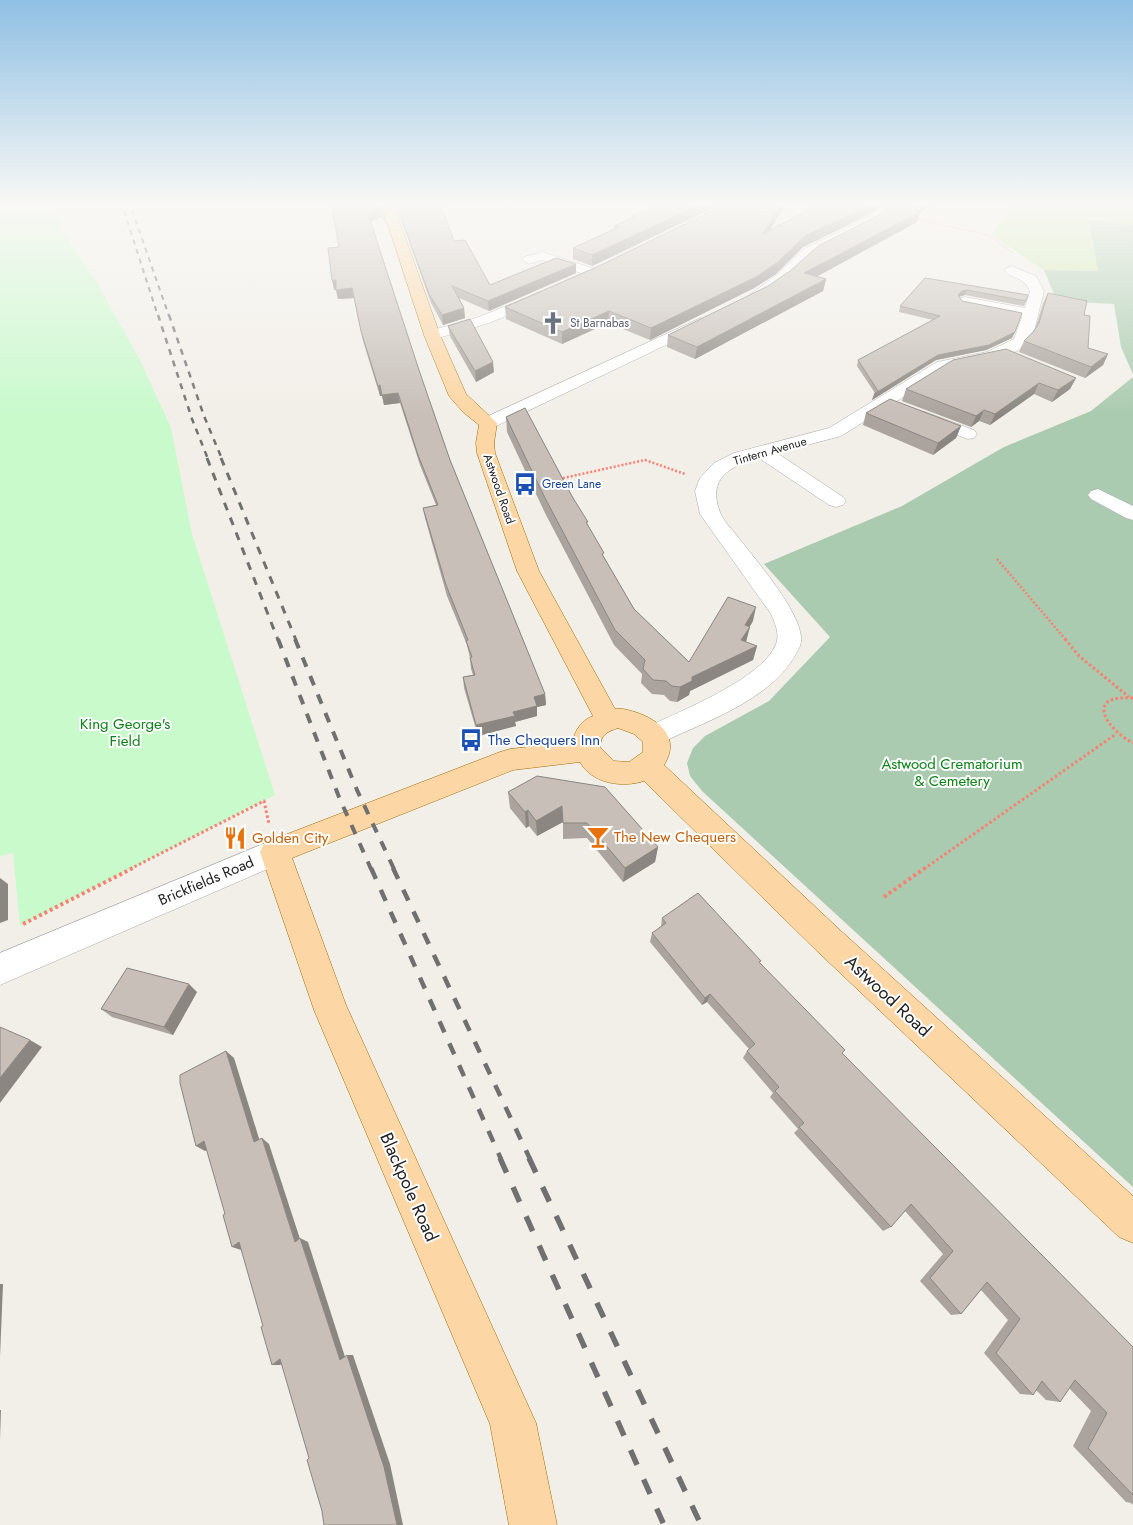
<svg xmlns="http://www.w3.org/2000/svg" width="1133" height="1525" viewBox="0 0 1133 1525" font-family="Jost,sans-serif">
<rect width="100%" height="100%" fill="#f2efe9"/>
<polygon fill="#cdebb0" points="1016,203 1133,203 1133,225 1089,221 1098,271 1044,270 991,235"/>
<g fill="#aacbaf">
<polygon points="1089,221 1133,225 1133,374 1121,347 1114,304 1057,301 1044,270 1098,271"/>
<polygon points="1133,377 1133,1187 702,791 690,776 687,763 693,748 705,736 769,701 830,637 764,564 902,506 1004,447 1091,411"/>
</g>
<polygon fill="#c8facc" points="0,203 54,203 58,210 63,232 96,281 140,360 171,428 192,534 275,795 20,926 13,853 0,856"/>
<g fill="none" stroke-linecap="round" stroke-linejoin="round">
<defs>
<g id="minor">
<polygon points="888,203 901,203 879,222 814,255 787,281 760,299 750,299 748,296 777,275 804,249 871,216"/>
<polygon points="542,252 598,270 600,273 593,277 542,260 529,264 522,260 524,257"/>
<path d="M1011,266l25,10 8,15 -11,44 -7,10 -9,6 -20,8 -49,10 -107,67 -64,17 66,44 3,4 -3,4 -7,2 -7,-2 -70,-47c-30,8 -52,21 -39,54 3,9 12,17 18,25 15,20 72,84 62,109 -23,52 -89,73 -137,96l-9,3 -9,-3 -4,-7 4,-7c33,-16 118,-49 131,-84 4,-10 -1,-21 -5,-30l-71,-100 -5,-23 5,-13 14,-15 20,-10 95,-25 108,-66 50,-10 27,-13 8,-22 -57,-12 -5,-1 -2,-3 2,-3 5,-1 60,11 5,-17c-7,-15 -17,-11 -26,-21z"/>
<polygon points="541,292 546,293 548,296 546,299 489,323 432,340 426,338 424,335 426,332 479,317"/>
<polygon points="701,318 706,320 709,323 706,326 494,427 488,428 482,427 479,423 482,419"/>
<polygon points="925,412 974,430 977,434 974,438 968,439 919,421 916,417 919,413"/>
<polygon points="1098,489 1133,506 1133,520 1126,518 1091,499 1088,495 1091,491"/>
<polygon points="275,839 286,843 290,852 286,861 0,985 0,953"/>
</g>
<path id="major" d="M381,203h12l47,132 26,59 31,29 -3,20 1,10 44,118 76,138c7,-1 13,1 20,3 25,8 46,26 29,53l176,165 293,266v47l-14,-6 -301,-285 -174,-171c-21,7 -52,3 -64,-19l-67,8 -221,88 54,147 190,418 21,102h-48l-19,-101 -176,-414 -54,-158 4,-9 236,-91 10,-3 63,-7c1,-11 9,-22 20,-26l-76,-145 -40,-118 -1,-10 3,-18 -16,-13 -14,-16 -25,-61zM618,728l16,6 9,8v10l-14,10 -15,-1 -14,-14c1,-13 7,-15 18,-19z"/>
</defs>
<use href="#minor" stroke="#a9a9a9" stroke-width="1"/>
<use href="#major" stroke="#a06b00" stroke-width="1"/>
<g stroke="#fa8072" stroke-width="1" stroke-dasharray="1 1" stroke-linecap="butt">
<polyline points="806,203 821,204"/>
<polyline points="916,219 988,235 1012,252"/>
</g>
<g stroke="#fa8072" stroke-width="2.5" stroke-dasharray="2 2" stroke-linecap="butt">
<polyline points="559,479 645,460 685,474"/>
<polyline points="997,559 1066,640"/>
</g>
<g stroke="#fa8072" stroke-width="3" stroke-dasharray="2.5 2.5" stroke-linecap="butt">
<polyline points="1065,639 1079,656 1129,697"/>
<path d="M1133,698c-49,-4 -27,31 0,45"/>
<polyline points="130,869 264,801 269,824"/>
<polyline points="924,869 1116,734"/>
</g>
<g stroke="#fa8072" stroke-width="4" stroke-dasharray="3 3" stroke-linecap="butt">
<polyline points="884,897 925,868"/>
<polyline points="23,924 133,868"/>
</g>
<use href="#minor" fill="#fff" fill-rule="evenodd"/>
<use href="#major" fill="#fcd6a4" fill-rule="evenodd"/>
<g stroke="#707070" stroke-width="2" stroke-dasharray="5 5" stroke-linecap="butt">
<polyline points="132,210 169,316"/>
<polyline points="124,211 158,316"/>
</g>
<g stroke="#707070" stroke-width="2.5" stroke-dasharray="6 6" stroke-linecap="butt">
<polyline points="158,315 192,419 208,459"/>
<polyline points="169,315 204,416 222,459"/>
</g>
<g stroke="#707070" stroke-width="3" stroke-dasharray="8 8" stroke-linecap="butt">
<polyline points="207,458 278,640"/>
<polyline points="221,458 296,640"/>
</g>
<g stroke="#707070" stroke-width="4" stroke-dasharray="10 10" stroke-linecap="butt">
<polyline points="278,639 339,797 371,869"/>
<polyline points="295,639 357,790 394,869"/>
</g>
<g stroke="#707070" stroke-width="4.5" stroke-dasharray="12 12" stroke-linecap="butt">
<polyline points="371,868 501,1159"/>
<polyline points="393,868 530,1159"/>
</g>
<g stroke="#707070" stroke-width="5.5" stroke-dasharray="16 16" stroke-linecap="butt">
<polyline points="500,1158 664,1525"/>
<polyline points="529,1158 701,1525"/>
</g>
</g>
<g fill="#aba49e">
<polygon points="381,203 385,216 386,225 382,217 371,222 420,373 450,460 545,694 546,705 537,707 537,716 515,722 516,726 478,736 464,688 463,677 473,675 471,669 470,658 467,645 447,596 425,518 423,508 436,505 420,465 400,403 384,405 382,396 380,396 363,341 354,298 338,299 336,290 334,290 339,247"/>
<polygon points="395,203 440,203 454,241 490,285 576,273 489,311 459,298 464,308 465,318 443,325 431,303"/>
<polygon points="664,203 723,203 592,266 573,259 573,248 614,229 614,226 632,218 632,216"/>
<polygon points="728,203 786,203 769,231 821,203 885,203 870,214 803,247 776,274 754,288 650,340 608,323 562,344 506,319 505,307 599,266"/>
<polygon points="883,213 919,214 917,222 816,277 826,279 823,291 695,359 667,347 668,335 768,286"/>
<polygon points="925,278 1026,301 1024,306 965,295 959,297 962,301 1015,332 1012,338 986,350 936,360 872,400 875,393 857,366 858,360 933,320 899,312 900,306"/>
<polygon points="1048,293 1084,315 1088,348 1108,354 1103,365 1085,378 1019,352 1024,341 1035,329 1043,303"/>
<polygon points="448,326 494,372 476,382 450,336"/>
<polygon points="1076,378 1070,389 1052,402 1034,394 990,425 979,421 971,427 902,401 906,389"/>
<polygon points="866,413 961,426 956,438 933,455 863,425"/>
<polygon points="506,417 573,498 604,557 634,609 689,662 753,621 749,627 746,642 757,646 753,660 690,691 689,695 677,702 670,701 664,695 652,694 641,683 642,674 614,645 545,513 507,432"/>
<polygon points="508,792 658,847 655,862 623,882 587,838 563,839 563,822 537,836 529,826 526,828 510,808"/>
<polygon points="662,918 760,963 842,1054 1133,1347 1133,1505 1131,1503 1126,1502 1073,1446 1091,1411 1069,1388 1060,1402 1046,1400 1036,1390 1033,1395 1020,1394 984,1353 1008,1320 981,1290 961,1314 951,1315 920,1281 943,1254 905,1211 891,1227 883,1231 794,1133 798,1129 770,1097 773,1093 743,1058 747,1051 749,1049 707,1002 702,1005 650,942 652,933 661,927"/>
<polygon points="197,992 173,1035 112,1017 101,1009"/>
</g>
<g fill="#8b8681">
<polygon points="703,203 723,203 592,266 592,255"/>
<polygon points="782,203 786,203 761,245 763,234"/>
<polygon points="874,203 885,203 870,214 803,247 776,274 754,288 650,340 651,328 805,236"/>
<polygon points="923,203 933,203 919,214 917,222 801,285 804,273 913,210"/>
<polygon points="380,208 382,217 369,222 368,214"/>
<polygon points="576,264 576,273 489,311 488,301"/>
<polygon points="826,279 823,291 695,359 697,347"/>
<polygon points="332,280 336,280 338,289 334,290"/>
<polygon points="352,288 354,298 338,299 336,290"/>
<polygon points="967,290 965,295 960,296 956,300 958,295 962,291"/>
<polygon points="464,308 465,318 443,325 442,315"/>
<polygon points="609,311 608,323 562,344 562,332"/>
<polygon points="1015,332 1012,338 986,350 936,360 872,400 874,394 938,355"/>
<polygon points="1108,354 1103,365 1085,378 1091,367"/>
<polygon points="493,362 494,372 476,382 475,371"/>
<polygon points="1076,378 1070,389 1052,402 1058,390"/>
<polygon points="1039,383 1034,394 990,425 995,414"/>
<polygon points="380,385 382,396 380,396 378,386"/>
<polygon points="398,393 400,403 384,405 382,395"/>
<polygon points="984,410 979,421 971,427 976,416"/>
<polygon points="961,426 956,438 933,455 938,443"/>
<polygon points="756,607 753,621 749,628 750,627 746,642 737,655 745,625"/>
<polygon points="757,646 753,660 690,691 689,695 677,702 680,687 692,677"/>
<polygon points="545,694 546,705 537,707 537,716 515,722 516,726 478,736 476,725 513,712 534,697"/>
<polygon points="562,806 563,822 537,836 536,821"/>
<polygon points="528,810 529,826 526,828 525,812"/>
<polygon points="658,847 655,862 623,882 625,868"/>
<polygon points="0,878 8,884 8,920 0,923"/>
<polygon points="189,984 197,992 173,1035 164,1027"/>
<polygon points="710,994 707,1002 702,1005 705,998"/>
<polygon points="30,1040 42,1047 0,1103 0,1078"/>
<polygon points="226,1051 234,1058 262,1148 254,1142"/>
<polygon points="262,1138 269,1144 302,1245 295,1242"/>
<polygon points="204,1141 213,1147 205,1151 196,1146"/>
<polygon points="300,1238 308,1242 346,1360 340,1360"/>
<polygon points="239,1242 248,1245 241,1250 232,1247"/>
<polygon points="0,1284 3,1284 0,1357"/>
<polygon points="347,1355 353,1355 390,1464 403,1525 397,1525"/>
<polygon points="280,1359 289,1359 280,1365 272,1365"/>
<polygon points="0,1410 1,1410 0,1439"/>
</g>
<g fill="#c7bfb8" stroke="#8b8681">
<polygon points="331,203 381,203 385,216 380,208 368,214 420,373 450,460 545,694 534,697 537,706 513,712 515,716 476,725 463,677 475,675 470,658 472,657 466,641 468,640 446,585 423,508 438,505 418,455 398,393 382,395 380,385 378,386 361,331 352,288 336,290 336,280 332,280 328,248 339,247"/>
<polygon points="396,203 440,203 454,241 465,240 490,285 556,258 576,264 488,301 452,286 464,308 442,315 429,294"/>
<polygon points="664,203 703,203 592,255 573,248 619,227 614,226 634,217 632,216"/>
<polygon points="728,203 782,203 763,234 821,203 874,203 805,236 778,262 756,277 651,328 609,311 562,332 505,307 599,266"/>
<polygon points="895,203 923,203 913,210 920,212 804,273 826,279 697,347 668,335 768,286 790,271 818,246 883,213"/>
<polygon points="925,278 1028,295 1026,301 967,290 962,291 958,295 962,301 1022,313 1015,332 989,345 938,355 874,394 878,391 858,360 940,316 900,306"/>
<polygon points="1048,293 1087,301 1084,315 1090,316 1088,348 1108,354 1091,367 1024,341 1034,331 1039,323"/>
<polygon points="470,319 493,362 475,371 448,326"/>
<polygon points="1006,349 1076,378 1058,390 1039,383 995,414 984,410 976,416 906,389 953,360"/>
<polygon points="890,399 961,426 938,443 866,413"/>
<polygon points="525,408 573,498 588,522 586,522 604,553 602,554 634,609 689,662 728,597 756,607 745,625 750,627 741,640 757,646 692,677 692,681 680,687 672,686 666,681 653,680 643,669 645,660 615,630 545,498 506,417"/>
<polygon points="537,776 605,787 658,847 625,868 587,823 563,823 562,806 536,821 528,810 525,812 508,792"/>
<polygon points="698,893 761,961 759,962 845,1050 842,1053 1133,1347 1133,1495 1088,1448 1107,1413 1075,1380 1060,1402 1042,1381 1033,1395 996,1353 1020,1319 987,1282 961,1314 930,1278 953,1251 911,1204 891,1227 799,1127 804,1123 775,1091 779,1087 747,1051 755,1044 710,994 705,998 652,933 666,923 662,918"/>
<polygon points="127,968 189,984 164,1027 101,1009"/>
<polygon points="0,1027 30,1040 0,1078"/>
<polygon points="226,1051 254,1142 262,1138 295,1242 300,1238 340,1360 347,1355 384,1467 397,1525 324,1525 322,1511 307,1460 309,1458 280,1359 272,1365 261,1327 263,1326 239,1242 232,1247 223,1215 225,1214 204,1141 196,1146 180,1083 180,1075"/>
</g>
<linearGradient id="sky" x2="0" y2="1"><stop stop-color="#8fc0e4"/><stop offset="0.49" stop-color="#f9f8f5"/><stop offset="1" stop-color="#f9f8f5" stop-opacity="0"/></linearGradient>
<rect width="1133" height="416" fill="url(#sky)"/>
<defs>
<symbol id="church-bare" viewBox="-9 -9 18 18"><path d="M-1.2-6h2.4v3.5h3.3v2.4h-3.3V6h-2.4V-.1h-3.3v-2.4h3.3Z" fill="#6b7280" stroke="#fff" stroke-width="2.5" paint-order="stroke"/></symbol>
<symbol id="bus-bare" viewBox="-9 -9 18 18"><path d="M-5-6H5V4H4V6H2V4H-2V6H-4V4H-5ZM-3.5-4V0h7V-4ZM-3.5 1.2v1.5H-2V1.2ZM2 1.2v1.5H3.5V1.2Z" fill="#1a4fb4" stroke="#fff" stroke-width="2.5" paint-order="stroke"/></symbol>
<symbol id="bar-bare" viewBox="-9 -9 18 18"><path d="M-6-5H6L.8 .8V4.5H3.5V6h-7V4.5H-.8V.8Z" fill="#e8710a" stroke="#fff" stroke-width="2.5" paint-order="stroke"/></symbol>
<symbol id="restaurant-bare" viewBox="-9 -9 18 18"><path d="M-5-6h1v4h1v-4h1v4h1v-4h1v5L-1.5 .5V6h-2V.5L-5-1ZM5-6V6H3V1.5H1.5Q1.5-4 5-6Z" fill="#e8710a" stroke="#fff" stroke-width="2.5" paint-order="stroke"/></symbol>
</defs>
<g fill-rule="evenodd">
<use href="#church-bare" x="537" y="307" width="32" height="32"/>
<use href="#bus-bare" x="509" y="468" width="32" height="32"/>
<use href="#bus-bare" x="455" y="724" width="32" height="32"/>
<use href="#bar-bare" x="582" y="821" width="32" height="32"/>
<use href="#restaurant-bare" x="219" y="822" width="32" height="32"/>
</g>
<g text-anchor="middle" stroke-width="4" stroke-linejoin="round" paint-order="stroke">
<g font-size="12" fill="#5b616d" stroke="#fff" text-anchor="start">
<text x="570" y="327">St Barnabas</text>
</g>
<g font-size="12" fill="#222" stroke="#fff">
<text transform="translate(770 451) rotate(-16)" y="4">Tintern Avenue</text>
<text transform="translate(499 489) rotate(71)" y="4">Astwood Road</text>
</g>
<g font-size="12" fill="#164399" stroke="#fff" text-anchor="start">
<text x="542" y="488">Green Lane</text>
</g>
<g font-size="15" fill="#0c8416" stroke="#fff">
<text x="125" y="729">King George's<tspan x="125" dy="17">Field</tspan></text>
<text x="952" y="769">Astwood Crematorium<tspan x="952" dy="17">&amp; Cemetery</tspan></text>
</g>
<g font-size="15" fill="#164399" stroke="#fff" text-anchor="start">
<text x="488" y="745">The Chequers Inn</text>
</g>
<g font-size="15" fill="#c56008" stroke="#fff" text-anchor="start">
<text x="614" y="842">The New Chequers</text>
<text x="252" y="843">Golden City</text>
</g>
<g font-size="15" fill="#222" stroke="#fff">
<text transform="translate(206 881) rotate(-23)" y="5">Brickfields Road</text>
</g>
<g font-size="18" fill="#222" stroke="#fff">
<text transform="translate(888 996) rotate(43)" y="6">Astwood Road</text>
<text transform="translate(409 1187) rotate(66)" y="6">Blackpole Road</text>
</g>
</g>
</svg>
